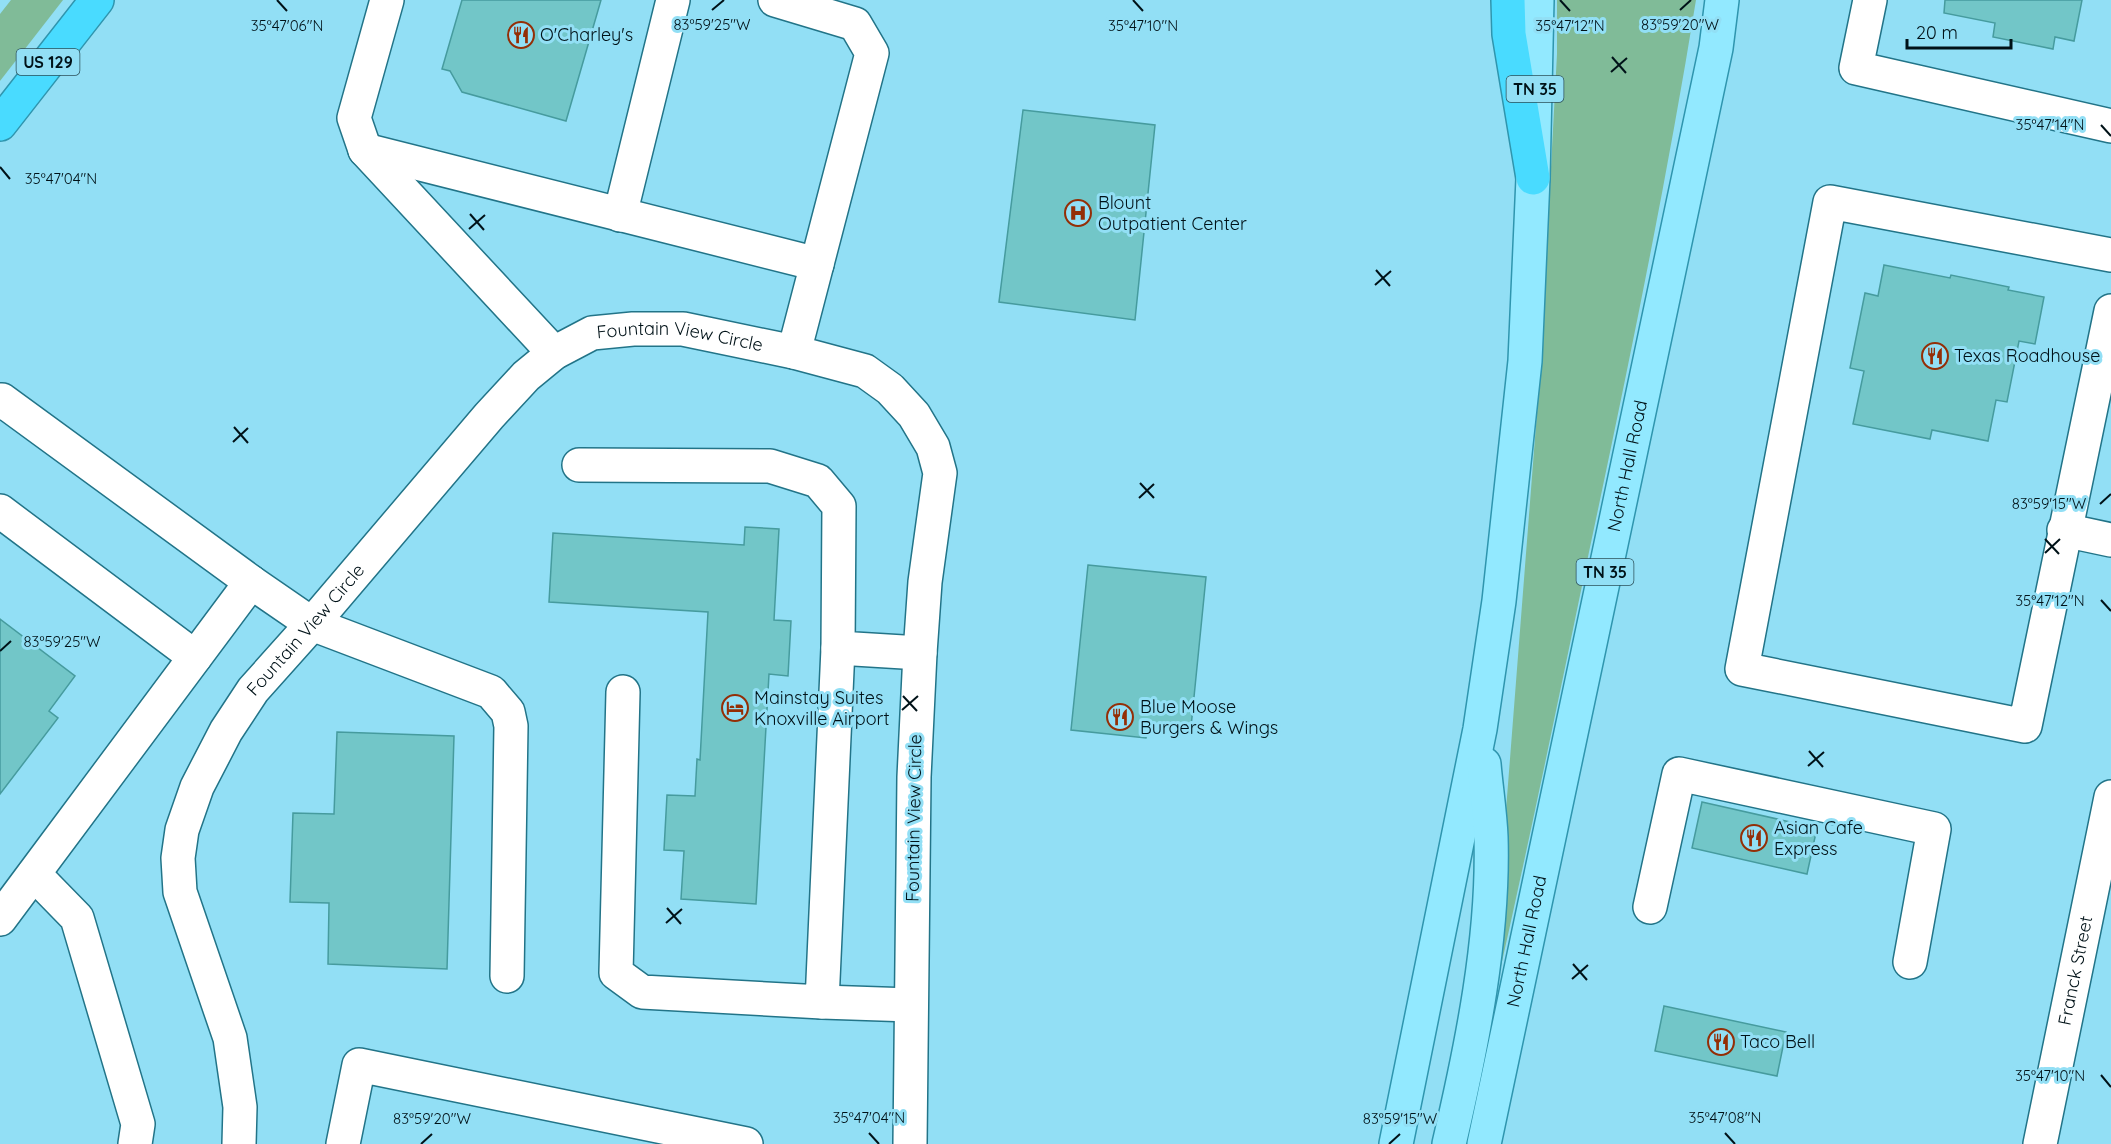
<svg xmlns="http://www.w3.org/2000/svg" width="2111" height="1144" viewBox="0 0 2111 1144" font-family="Quicksand,sans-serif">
<rect width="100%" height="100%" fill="#92dff5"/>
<g fill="#80bb98">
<polygon points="11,0 63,0 0,81 0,14"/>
<path d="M1557,0h139c-30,185 -68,368 -107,552 -32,155 -64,309 -99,463l50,-641 17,-320z"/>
</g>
<g fill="#72c6c8" stroke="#469b9e" stroke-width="1.5">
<polygon points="462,0 601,0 566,121 462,92 450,71 442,69"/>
<polygon points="1945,0 2082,0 2074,41 2055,37 2053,49 1993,37 1995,23 1944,13"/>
<polygon points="1023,110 1155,125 1135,320 999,302"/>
<polygon points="1884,265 1950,278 1951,275 2009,287 2008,290 2044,297 2035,344 2019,341 2007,402 1996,400 1988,441 1932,430 1930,439 1853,424 1864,371 1850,368 1865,293 1878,296"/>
<polygon points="745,527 779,529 774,620 791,621 788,676 769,674 756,904 681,899 684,851 664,850 667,795 695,796 697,759 700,760 708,612 549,602 553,533 744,545"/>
<polygon points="1088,565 1206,577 1191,727 1148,723 1146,738 1071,730"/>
<polygon points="0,619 75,676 49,711 58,718 0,794"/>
<polygon points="337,732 454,736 447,969 328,964 329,903 290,902 293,813 334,814"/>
<polygon points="1702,802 1817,828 1807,874 1692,848"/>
<polygon points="1664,1006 1786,1032 1777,1076 1655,1051"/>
</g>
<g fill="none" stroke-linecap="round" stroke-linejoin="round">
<defs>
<g id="minor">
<polyline points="387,0 354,118 365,150 554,353"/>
<polyline points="775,0 855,24 872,53 794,352"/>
<polyline points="1870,0 1856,68 2111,126"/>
<polyline points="365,150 817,264"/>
<polyline points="620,215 673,0"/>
<polyline points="2111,255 1830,202 1742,669 2025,726 2111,311"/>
<polyline points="0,403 2,400 251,582"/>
<polyline points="579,465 770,466 818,481 839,506 838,648 920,653"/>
<polyline points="0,511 195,657"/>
<polyline points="2064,530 2111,540"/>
<polyline points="623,692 616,973 642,992 822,1002 838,648"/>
<polyline points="34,874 77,918 138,1124 135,1144"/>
<polyline points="1650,907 1679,774 1934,829 1910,962"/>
<polyline points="0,919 251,582 312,624 491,692 508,712 511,726 507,976"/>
<polyline points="822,1002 911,1005"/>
<path id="s1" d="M239,1144l1,-37 -10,-69 -50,-146 -2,-34 4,-28 15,-43 29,-56 27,-41 59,-66 177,-208 37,-40 28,-23 38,-20 41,-4h50l111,23 71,19 25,18 24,26 19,32 7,26 -15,109 -5,71 -6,124 -4,367"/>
<polyline points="343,1144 359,1065 746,1144"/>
<path id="s2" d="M2040,1144l71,-347"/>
</g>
<g id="major">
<polyline points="1396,1144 1480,729 1499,601 1525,361 1533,178 1537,0"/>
<path d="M1449,1144c23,-98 45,-207 42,-307 -1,-25 -5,-49 -7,-73"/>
<path id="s3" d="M1484,1144l232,-1096 6,-48"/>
</g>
<g id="highway">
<polyline points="1508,0 1509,34 1533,178"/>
<polyline points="0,124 97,0"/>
</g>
</defs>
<use href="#minor" stroke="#227488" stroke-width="36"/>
<use href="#major" stroke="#2f95ae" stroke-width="36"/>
<use href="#highway" stroke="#2f95ae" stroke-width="36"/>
<use href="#minor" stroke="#fff" stroke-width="33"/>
<use href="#major" stroke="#92e9ff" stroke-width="33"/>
<use href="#highway" stroke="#49dbff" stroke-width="33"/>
</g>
<path fill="none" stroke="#001218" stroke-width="2" d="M277,0l10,11M1133,0l10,11M1560,0l10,11M712,10l12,-10M1680,10l11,-10M1612,57l14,16M1611,72l16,-14M2101,125l10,11M0,167l10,12M470,214l14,16M469,229l16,-14M1376,270l14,16M1375,285l16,-14M234,427l14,16M233,442l15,-14M1140,483l14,15M1139,498l15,-14M2100,504l11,-10M2045,539l14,15M2045,553l15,-14M2101,600l10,11M0,651l11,-10M903,696l14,15M902,710l16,-14M1809,751l14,16M1808,766l16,-14M667,908l14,16M666,923l16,-14M1573,964l14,16M1572,979l16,-14M2101,1075l10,12M869,1133l10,11M1725,1133l10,11M421,1144l11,-10M1389,1144l11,-10"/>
<defs>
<symbol id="restaurant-ring" viewBox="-11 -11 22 22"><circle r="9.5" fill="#92dff5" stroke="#942e06" stroke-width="1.5"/><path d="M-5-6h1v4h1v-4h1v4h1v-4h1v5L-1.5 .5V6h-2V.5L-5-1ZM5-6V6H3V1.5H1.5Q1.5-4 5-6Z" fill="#942e06"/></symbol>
<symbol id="hospital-ring" viewBox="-11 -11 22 22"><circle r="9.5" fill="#92dff5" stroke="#942e06" stroke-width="1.5"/><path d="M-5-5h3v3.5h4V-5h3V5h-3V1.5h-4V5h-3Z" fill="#942e06"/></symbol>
<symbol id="hotel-ring" viewBox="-11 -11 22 22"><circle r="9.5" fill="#92dff5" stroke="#942e06" stroke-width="1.5"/><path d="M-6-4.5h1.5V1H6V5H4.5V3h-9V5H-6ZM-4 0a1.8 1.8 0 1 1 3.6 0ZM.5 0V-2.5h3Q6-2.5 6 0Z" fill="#942e06"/></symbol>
</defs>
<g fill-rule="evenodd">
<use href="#restaurant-ring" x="506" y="20" width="30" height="30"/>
<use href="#hospital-ring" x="1063" y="198" width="30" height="30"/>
<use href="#restaurant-ring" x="1920" y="341" width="30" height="30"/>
<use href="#hotel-ring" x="720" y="693" width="30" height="30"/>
<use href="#restaurant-ring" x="1105" y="702" width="30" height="30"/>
<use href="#restaurant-ring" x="1739" y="823" width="30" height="30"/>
<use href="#restaurant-ring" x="1706" y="1027" width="30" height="30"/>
</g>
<g text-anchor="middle" stroke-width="6" stroke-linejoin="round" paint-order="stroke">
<g fill="#92dff5" stroke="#2c505a" stroke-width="1.5">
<rect x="16.5" y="49" width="63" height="26" rx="4.5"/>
<rect x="1506.5" y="76" width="57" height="26" rx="4.5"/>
<rect x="1576.5" y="559" width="57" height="26" rx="4.5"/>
</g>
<g font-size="16" font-weight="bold" fill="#001218">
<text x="48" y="68">US 129</text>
<text x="1535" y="95">TN 35</text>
<text x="1605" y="578">TN 35</text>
</g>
<g font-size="18" fill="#001218" stroke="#92dff5" text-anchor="start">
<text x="540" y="41">O'Charley's</text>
<text x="1098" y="209">Blount<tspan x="1098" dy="21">Outpatient Center</tspan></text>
<text x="1954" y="362">Texas Roadhouse</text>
<text x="754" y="704">Mainstay Suites<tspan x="754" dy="21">Knoxville Airport</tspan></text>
<text x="1140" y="713">Blue Moose<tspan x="1140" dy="21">Burgers &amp; Wings</tspan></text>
<text x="1774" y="834">Asian Cafe<tspan x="1774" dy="21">Express</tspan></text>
<text x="1740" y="1048">Taco Bell</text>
</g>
<g font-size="18" fill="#001218" stroke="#92dff5">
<text dy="6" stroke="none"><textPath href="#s1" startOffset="1065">Fountain View Circle</textPath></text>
<text dy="6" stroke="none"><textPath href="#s3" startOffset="693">North Hall Road</textPath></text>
<text dy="6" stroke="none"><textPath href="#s1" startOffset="561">Fountain View Circle</textPath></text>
<text transform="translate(914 818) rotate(-89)" y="6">Fountain View Circle</text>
<text dy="6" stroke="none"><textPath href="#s3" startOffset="207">North Hall Road</textPath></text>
<text dy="6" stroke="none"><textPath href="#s2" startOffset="177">Franck Street</textPath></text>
</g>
</g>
<g font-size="15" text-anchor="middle" fill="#001218" stroke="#92dff5" stroke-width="6" stroke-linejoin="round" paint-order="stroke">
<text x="1680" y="30">83°59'20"W</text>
<text x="712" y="30">83°59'25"W</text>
<text x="287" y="31">35°47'06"N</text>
<text x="1143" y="31">35°47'10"N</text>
<text x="1570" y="31">35°47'12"N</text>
<text x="2050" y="130">35°47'14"N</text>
<text x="61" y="184">35°47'04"N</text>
<text x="2049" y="509">83°59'15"W</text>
<text x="2050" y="606">35°47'12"N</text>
<text x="62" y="647">83°59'25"W</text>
<text x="2050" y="1081">35°47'10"N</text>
<text x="869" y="1123">35°47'04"N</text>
<text x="1725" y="1123">35°47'08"N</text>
<text x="432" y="1124">83°59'20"W</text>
<text x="1400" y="1124">83°59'15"W</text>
</g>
<path d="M1907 39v9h104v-9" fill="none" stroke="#001218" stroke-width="3"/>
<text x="1916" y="39" font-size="18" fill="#001218" stroke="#92dff5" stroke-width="4.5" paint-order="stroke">20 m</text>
</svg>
